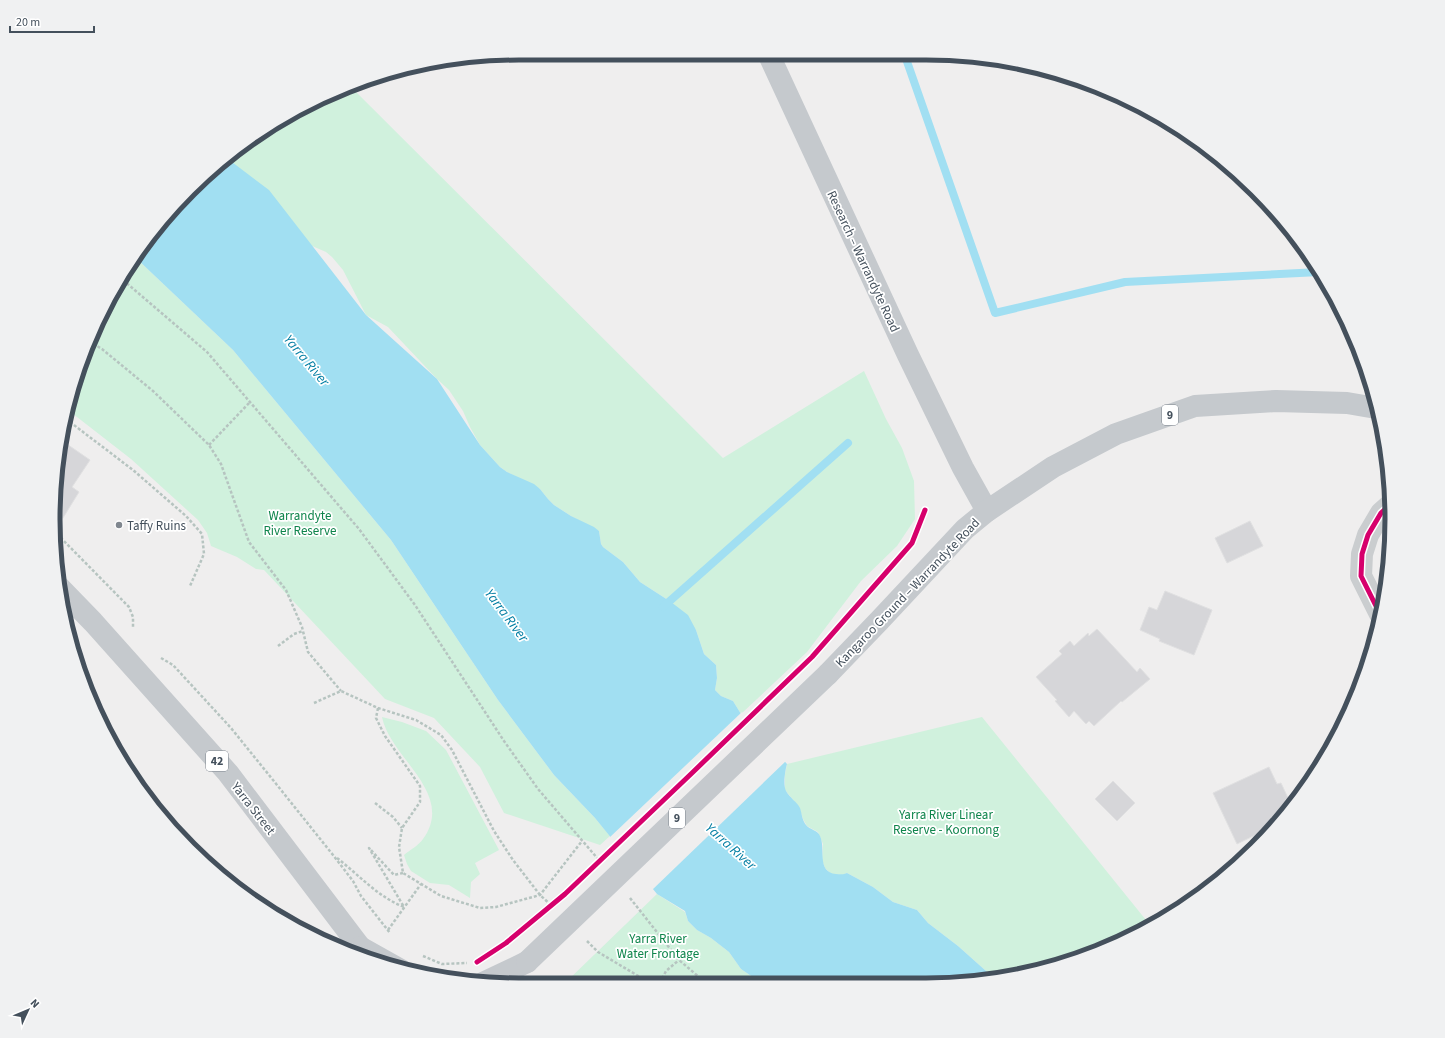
<svg xmlns="http://www.w3.org/2000/svg" width="1445" height="1038" viewBox="0 0 1445 1038" font-family="'Source Sans 3',sans-serif">
<rect width="100%" height="100%" fill="#efeeee"/>
<g fill="#d0f1dd">
<polygon points="351,87 723,458 864,371 886,419 902,448 914,481 915,519 897,546 861,581 807,652 741,714 733,701 721,696 715,690 717,678 716,665 704,654 696,630 671,602 640,582 623,562 603,547 601,544 599,531 571,516 554,505 548,499 540,489 507,472 500,467 480,445 470,427 463,411 449,390 437,379 388,327 366,315 343,270 332,257 326,252 303,242 226,161 260,131 313,101"/>
<polygon points="137,259 233,350 391,540 498,700 554,775 595,818 610,836 600,845 504,813 480,767 434,718 385,699 264,570 256,569 237,557 211,546 207,533 198,520 131,459 68,410 78,369 101,313"/>
<path d="M382,717l20,5 24,9 20,19 53,100 -24,13 5,11 -9,8 -1,16 -21,-13 -19,-2 -19,-12 -4,-7 -3,-9c6,-5 15,-10 19,-16 33,-46 -33,-81 -41,-122z"/>
<polygon points="982,717 1150,925 1132,937 1076,960 995,979 958,946 928,923 917,910 893,902 873,887 847,873 843,875 831,874 825,868 822,860 823,844 818,832 807,826 803,819 799,807 785,790 785,774 787,764"/>
<polygon points="657,894 685,912 688,921 697,930 711,938 729,952 741,969 760,982 564,984"/>
</g>
<path fill="#a1dff2" d="M228,159l41,31 97,125 71,64 43,66 20,22 7,5 27,12 6,5 8,10 6,6 17,11 23,11 5,4 2,13 2,3 20,15 17,20 31,20 17,13 8,15 8,24 12,11 1,13 -2,12 6,6 12,5 8,13 46,50c-2,7 -4,21 -1,27 4,7 11,11 14,17 2,6 2,12 6,17 4,5 12,5 14,11 6,12 -4,36 16,38 4,0 7,1 11,-1l26,14 20,15 24,8 11,13 30,23 37,33 -8,2 -227,1 -19,-13 -12,-17 -18,-14 -14,-8 -9,-9 -3,-10 -28,-17 -62,-76 -41,-43 -56,-75 -107,-160 -158,-190 -96,-91 32,-47z"/>
<polygon fill="#efeeee" points="742,712 786,761 651,891 609,838"/>
<g fill="none" stroke-linecap="round" stroke-linejoin="round">
<g stroke="#a1dff2" stroke-width="8">
<polyline points="904,53 995,313 1125,282 1319,272"/>
<polyline points="663,607 848,443"/>
</g>
</g>
<g fill="#d6d6d9" stroke="#e0e0e1">
<polygon points="61,440 90,460 72,487 79,492 58,526 57,458"/>
<polygon points="1250,521 1263,546 1227,563 1215,538"/>
<polygon points="1165,591 1212,610 1194,655 1159,641 1160,639 1140,630 1149,607 1157,610"/>
<polygon points="1097,629 1137,672 1140,668 1150,679 1122,702 1121,701 1094,726 1089,721 1086,724 1074,711 1069,717 1055,701 1057,700 1036,677 1062,654 1059,651 1070,641 1074,646 1088,633 1089,636"/>
<polygon points="1269,767 1277,784 1281,783 1288,798 1285,800 1289,810 1274,826 1237,844 1213,793"/>
<polygon points="1113,781 1135,803 1117,821 1095,799"/>
</g>
<g fill="none" stroke-linecap="round" stroke-linejoin="round">
<g stroke="#b6c4c0" stroke-width="2.5" stroke-dasharray="3 2" stroke-linecap="butt">
<polyline points="123,280 207,352 359,529 415,605 504,741 538,789 598,859"/>
<polyline points="89,341 102,349 153,391 209,445 221,464 249,542 286,590 302,627 308,652 341,691"/>
<polyline points="66,419 133,470 186,516 202,534 204,554 190,586"/>
<polyline points="209,445 250,402"/>
<polyline points="57,534 129,607 133,617 133,627"/>
<polyline points="278,646 294,634 303,631"/>
<polyline points="161,658 173,665 231,728 273,780 333,855 353,881 361,896 390,933"/>
<polyline points="314,703 341,691 378,708 416,720 441,735 452,750 494,831 513,860 540,895 551,905"/>
<polyline points="378,708 376,718 385,736 420,786 420,802 402,828 399,847 403,873 441,896 480,908 496,907 540,895 582,841"/>
<polyline points="375,803 393,817 402,828"/>
<path d="M337,858c22,17 41,39 67,49l-35,-59 25,27 9,-2"/>
<polyline points="630,898 679,960 706,983"/>
<polyline points="388,930 421,884"/>
<polyline points="587,941 598,952 650,983"/>
<polyline points="423,956 442,964 467,963"/>
<polyline points="660,983 666,971 679,960"/>
</g>
<polyline stroke="#cacdcf" stroke-width="22" points="1380,614 1361,576 1362,554 1368,535 1381,513 1390,505"/>
<g stroke="#c5c9cd" stroke-width="22">
<polyline points="768,53 908,355 963,468 987,511"/>
<polyline points="59,587 93,622 228,773 360,947 364,956"/>
<polyline points="828,674 879,621 965,529 987,511 1053,467 1116,434 1195,406 1276,401 1347,403 1376,408"/>
<polyline points="360,947 401,970"/>
<polyline points="483,983 527,962"/>
</g>
<polyline stroke="#c5c9cd" stroke-width="22" points="527,962 828,674"/>
<defs>
<g id="cycleway">
<polyline points="1380,614 1361,576 1362,554 1368,535 1381,513 1390,505"/>
<polyline points="477,962 506,943 565,894 692,773 812,657 912,543 925,510"/>
</g>
</defs>
<use href="#cycleway" stroke="#fff" stroke-width="8"/>
<use href="#cycleway" stroke="#d6006c" stroke-width="5"/>
</g>
<circle fill="#80878f" stroke="#fff" stroke-width="1.5" cx="119" cy="525" r="4"/>
<g text-anchor="middle" stroke-width="3.5" stroke-linejoin="round" paint-order="stroke">
<g fill="#fff" stroke="#7c848d" stroke-width="1">
<rect x="1162" y="405" width="16" height="20" rx="3"/>
<rect x="206" y="751" width="22" height="20" rx="3"/>
<rect x="669" y="808" width="16" height="20" rx="3"/>
</g>
<g font-size="12" font-weight="bold" fill="#44505c">
<text x="1170" y="419">9</text>
<text x="217" y="765">42</text>
<text x="677" y="822">9</text>
</g>
<g font-size="13" fill="#44505c" stroke="#fff">
<text transform="translate(864 261) rotate(65)" y="5">Research – Warrandyte Road</text>
<text transform="translate(907 592) rotate(-46)" y="5">Kangaroo Ground – Warrandyte Road</text>
<text transform="translate(254 808) rotate(52)" y="5">Yarra Street</text>
</g>
<g font-size="13" fill="#0e844b" stroke="#fff">
<text x="300" y="520">Warrandyte<tspan x="300" dy="15">River Reserve</tspan></text>
<text x="946" y="819">Yarra River Linear<tspan x="946" dy="15">Reserve - Koornong</tspan></text>
<text x="658" y="943">Yarra River<tspan x="658" dy="15">Water Frontage</tspan></text>
</g>
<g font-size="13" fill="#44505c" stroke="#fff" text-anchor="start">
<text x="127" y="530">Taffy Ruins</text>
</g>
<g font-size="14" font-style="italic" fill="#027ea3" stroke="#fff">
<text transform="translate(307 360) rotate(50)" y="5">Yarra River</text>
<text transform="translate(507 615) rotate(53)" y="5">Yarra River</text>
<text transform="translate(731 846) rotate(42)" y="5">Yarra River</text>
</g>
</g>
<path d="M0 0H1445V1038H0ZM519 60H926A459 459 0 0 1 1385 519V519A459 459 0 0 1 926 978H519A459 459 0 0 1 60 519V519A459 459 0 0 1 519 60Z" fill="#f0f1f2" fill-rule="evenodd"/>
<path fill="none" stroke="#44505c" stroke-width="5" d="M519 60H926A459 459 0 0 1 1385 519V519A459 459 0 0 1 926 978H519A459 459 0 0 1 60 519V519A459 459 0 0 1 519 60Z"/>
<g transform="translate(28 1010) rotate(46)" stroke="#ffffff" stroke-width="3" paint-order="stroke">
<path d="M0-3L7 15L0 10L-7 15Z" fill="#44505c"/>
<text y="-6" font-size="11" font-weight="bold" text-anchor="middle" fill="#44505c">N</text>
</g>
<path d="M10 26v6h84v-6" fill="none" stroke="#44505c" stroke-width="2"/>
<text x="16" y="26" font-size="12" fill="#44505c" stroke="#ffffff" stroke-width="3" paint-order="stroke">20 m</text>
</svg>
